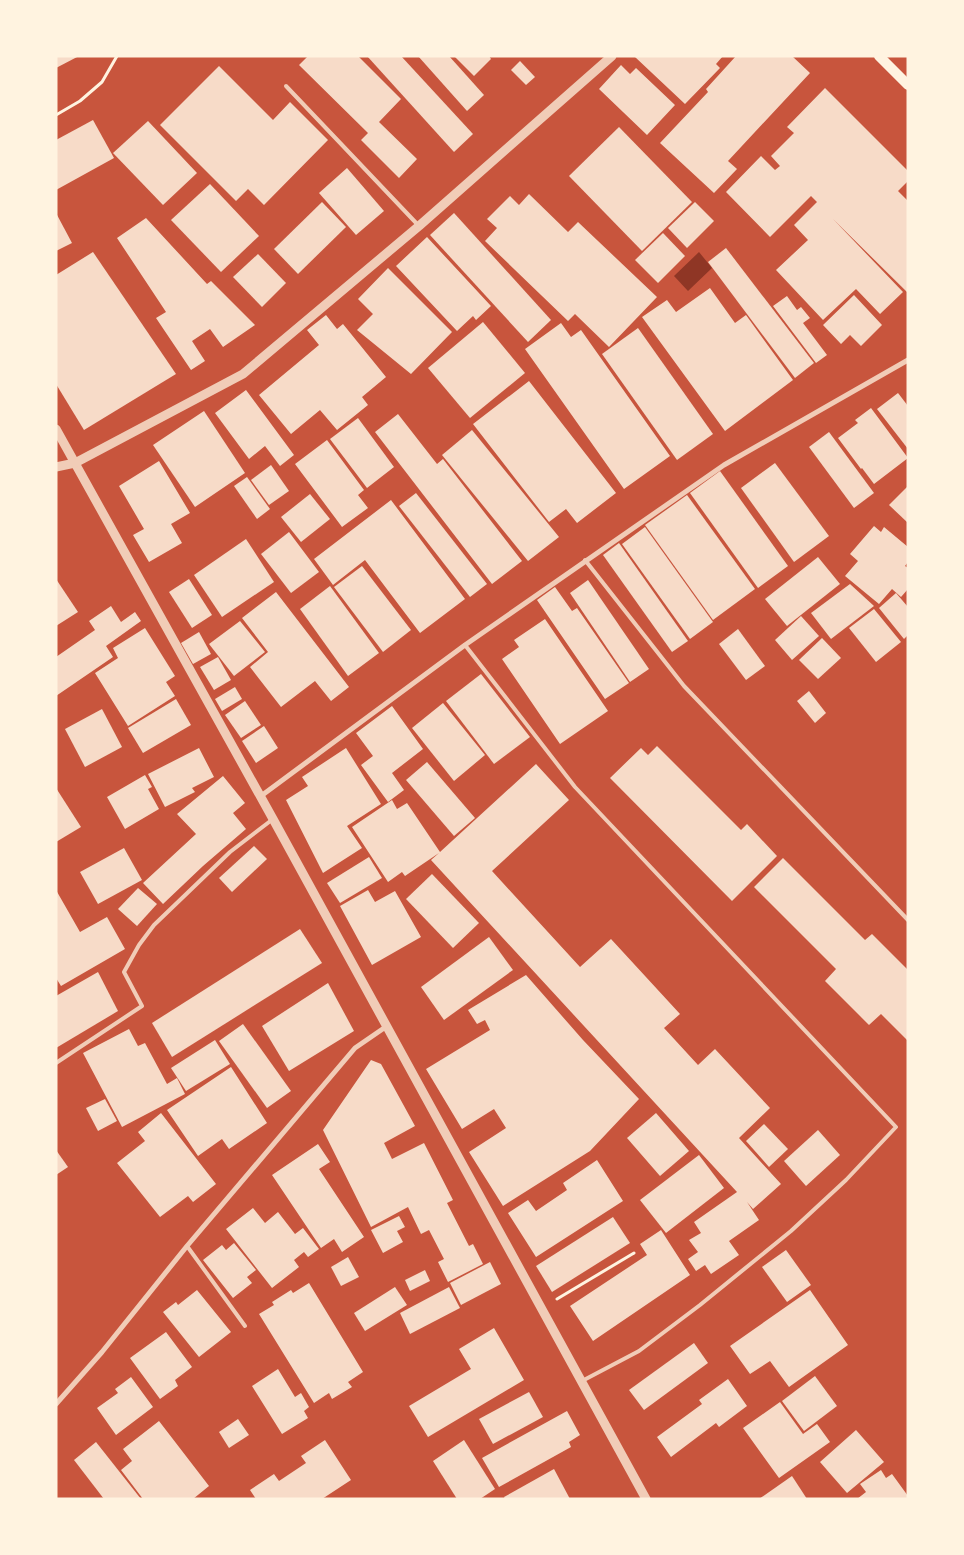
<svg xmlns="http://www.w3.org/2000/svg" width="964" height="1555" viewBox="0 0 964 1555" font-family="Signika,sans-serif">
<rect width="100%" height="100%" fill="#c8553d"/>
<polygon fill="#8f3625" points="699,252 712,268 688,291 674,276"/>
<g fill="#f7dbc8">
<polygon points="56,56 79,56 56,68"/>
<polygon points="308,56 358,56 401,99 379,122 417,159 399,178 361,140 368,133 299,65"/>
<polygon points="367,56 401,56 473,134 454,152"/>
<polygon points="418,56 449,56 484,95 467,111"/>
<polygon points="454,56 489,56 491,59 474,76"/>
<polygon points="636,56 723,56 716,64 720,68 685,104 635,57"/>
<polygon points="736,56 792,56 810,73 728,161 737,169 714,193 660,143 708,92 706,89"/>
<polygon points="520,61 535,77 526,85 511,70"/>
<polygon points="621,65 630,74 636,68 675,105 647,135 599,89"/>
<polygon points="219,66 273,120 290,102 328,140 264,205 248,189 236,201 160,125"/>
<polygon points="825,88 908,171 908,181 898,191 908,201 908,293 833,219 903,292 880,314 856,289 823,320 776,270 808,240 794,225 817,202 811,196 770,237 726,192 761,156 775,170 780,166 771,156 794,133 787,127"/>
<polygon points="93,120 114,158 56,190 56,140"/>
<polygon points="148,121 197,173 163,205 113,153"/>
<polygon points="619,127 692,202 642,251 569,176"/>
<polygon points="347,168 384,211 356,235 319,193"/>
<polygon points="210,184 259,236 221,272 171,220"/>
<polygon points="529,194 568,232 578,222 657,297 609,347 575,314 568,321 485,241 497,228 487,219 510,196 519,205"/>
<polygon points="322,202 346,227 298,274 274,249"/>
<polygon points="695,202 714,221 687,248 668,228"/>
<polygon points="56,213 72,243 56,251"/>
<polygon points="454,213 551,320 528,342 430,235"/>
<polygon points="146,218 207,284 211,281 255,325 223,347 210,329 192,341 205,361 191,370 156,318 166,312 117,238"/>
<polygon points="663,233 685,256 658,283 635,260"/>
<polygon points="427,237 491,306 476,320 473,316 457,331 396,266"/>
<polygon points="726,248 814,363 795,378 708,262"/>
<polygon points="93,252 176,374 84,430 56,384 56,275"/>
<polygon points="258,254 286,283 262,307 233,277"/>
<polygon points="388,268 452,332 411,374 357,330 373,314 358,299"/>
<polygon points="710,288 735,323 746,315 793,380 725,431 642,317 667,300 676,312"/>
<polygon points="854,295 882,325 861,346 850,335 841,344 823,325"/>
<polygon points="787,296 797,310 801,307 810,318 803,323 827,355 816,363 773,306"/>
<polygon points="326,315 337,329 343,324 386,377 362,397 368,405 337,430 320,410 291,434 259,395 319,345 307,330"/>
<polygon points="483,322 525,373 470,418 428,368"/>
<polygon points="561,323 571,337 581,330 670,456 624,489 525,349"/>
<polygon points="638,328 713,434 677,460 602,354"/>
<polygon points="529,381 616,493 577,523 566,509 549,522 473,424"/>
<polygon points="246,390 294,455 280,466 265,446 249,459 215,413"/>
<polygon points="898,393 908,406 908,449 877,409"/>
<polygon points="871,408 908,458 874,484 862,468 861,469 838,438 858,423 855,420"/>
<polygon points="204,411 245,473 195,507 153,445"/>
<polygon points="398,414 437,464 443,459 522,561 492,584 375,432"/>
<polygon points="358,418 394,467 367,488 330,439"/>
<polygon points="472,430 559,537 528,561 442,455"/>
<polygon points="829,432 874,493 854,508 809,447"/>
<polygon points="327,440 364,490 358,495 368,508 342,527 295,464"/>
<polygon points="159,461 190,513 171,524 182,543 149,562 133,535 144,529 119,486"/>
<polygon points="775,463 829,536 794,562 741,488"/>
<polygon points="271,465 289,491 269,505 251,480"/>
<polygon points="720,471 788,566 758,588 690,493"/>
<polygon points="247,477 270,509 257,519 234,486"/>
<polygon points="908,486 908,523 889,505"/>
<polygon points="416,493 487,584 470,597 399,506"/>
<polygon points="310,494 330,519 301,542 281,517"/>
<polygon points="687,495 755,589 713,620 645,525"/>
<polygon points="391,500 465,599 420,633 365,560 333,585 314,559"/>
<polygon points="874,526 881,532 884,527 908,547 908,562 905,566 908,568 908,589 901,597 892,589 879,604 845,576 858,561 850,554"/>
<polygon points="645,527 713,622 690,639 622,544"/>
<polygon points="289,532 319,572 291,593 261,554"/>
<polygon points="246,539 274,582 222,617 194,575"/>
<polygon points="619,543 688,641 672,652 603,555"/>
<polygon points="818,557 840,584 787,626 765,599"/>
<polygon points="362,566 411,630 383,652 334,587"/>
<polygon points="56,579 78,612 56,626"/>
<polygon points="189,579 212,615 192,628 169,592"/>
<polygon points="588,580 649,669 630,682 570,593"/>
<polygon points="850,584 874,606 831,639 811,613"/>
<polygon points="330,586 379,653 348,676 300,609"/>
<polygon points="555,587 572,611 577,608 629,683 605,699 537,600"/>
<polygon points="276,592 349,687 331,701 315,681 281,707 250,667 268,652 242,618"/>
<polygon points="896,593 908,607 908,635 904,639 879,608"/>
<polygon points="111,606 121,622 135,612 141,621 106,646 113,657 56,696 56,657 95,630 89,621"/>
<polygon points="874,609 901,642 876,662 849,628"/>
<polygon points="801,616 819,636 792,660 775,640"/>
<polygon points="545,619 608,711 560,744 502,659 519,647 514,640"/>
<polygon points="240,621 265,652 234,676 209,644"/>
<polygon points="145,628 175,676 166,682 175,696 128,726 95,673 118,658 113,648"/>
<polygon points="738,629 765,666 746,680 719,644"/>
<polygon points="199,632 211,654 193,664 181,643"/>
<polygon points="822,638 841,658 818,679 799,660"/>
<polygon points="218,657 231,680 214,690 200,667"/>
<polygon points="481,674 530,737 494,764 446,701"/>
<polygon points="235,687 242,699 222,711 215,699"/>
<polygon points="809,691 826,713 815,723 797,701"/>
<polygon points="176,699 191,725 143,753 128,728"/>
<polygon points="245,701 261,725 241,738 225,715"/>
<polygon points="443,703 485,755 454,781 412,728"/>
<polygon points="392,706 423,749 392,773 404,790 388,802 361,765 373,756 356,733"/>
<polygon points="102,709 122,747 85,767 65,729"/>
<polygon points="264,726 278,748 256,763 242,741"/>
<polygon points="657,746 741,830 747,824 777,856 732,901 610,778 641,748 648,755"/>
<polygon points="199,748 214,777 192,788 195,792 165,807 148,774"/>
<polygon points="346,748 381,804 347,826 362,848 323,873 286,800 308,786 302,777"/>
<polygon points="427,762 475,818 454,836 406,780"/>
<polygon points="536,764 569,800 492,871 580,967 611,939 680,1014 664,1028 698,1065 715,1049 770,1108 739,1138 781,1184 753,1209 747,1202 759,1220 729,1241 739,1255 711,1274 705,1265 696,1271 688,1259 698,1252 689,1240 701,1233 694,1222 737,1192 431,860 439,853 405,876 402,872 388,882 352,827 392,800 397,809 407,803 440,852"/>
<polygon points="145,775 152,787 148,789 159,809 125,829 107,797"/>
<polygon points="223,776 245,803 233,813 246,829 203,866 163,904 143,883 196,834 177,814"/>
<polygon points="56,788 81,827 56,842"/>
<polygon points="254,846 267,859 232,892 219,878"/>
<polygon points="124,848 142,880 98,904 80,872"/>
<polygon points="369,857 382,878 340,903 327,883"/>
<polygon points="783,858 865,940 872,934 908,970 908,1041 881,1014 869,1025 825,981 836,969 754,887"/>
<polygon points="432,874 479,923 453,948 406,899"/>
<polygon points="138,888 157,904 137,926 118,909"/>
<polygon points="56,890 80,932 107,917 125,949 61,986 56,978"/>
<polygon points="368,890 375,902 395,891 421,937 372,965 340,906"/>
<polygon points="300,929 322,963 172,1057 152,1023"/>
<polygon points="489,937 513,970 444,1020 421,987"/>
<polygon points="98,972 118,1011 56,1048 56,996"/>
<polygon points="526,975 583,1040 639,1099 590,1151 503,1206 469,1152 506,1128 494,1109 462,1129 426,1069 490,1030 485,1020 477,1024 468,1010"/>
<polygon points="328,983 354,1031 289,1071 262,1026"/>
<polygon points="243,1024 291,1091 267,1108 219,1041"/>
<polygon points="129,1029 138,1046 145,1043 167,1084 177,1078 185,1094 122,1127 83,1053"/>
<polygon points="215,1040 230,1064 186,1091 171,1068"/>
<polygon points="371,1060 381,1064 415,1126 384,1143 392,1159 424,1143 453,1200 447,1203 469,1246 473,1244 483,1264 448,1282 438,1262 444,1259 429,1230 421,1234 408,1207 371,1227 323,1130"/>
<polygon points="231,1067 267,1123 229,1149 222,1139 198,1156 167,1110"/>
<polygon points="105,1099 117,1121 98,1131 86,1108"/>
<polygon points="161,1113 216,1184 193,1202 188,1196 160,1217 117,1163 145,1141 138,1132"/>
<polygon points="656,1113 689,1151 660,1176 627,1138"/>
<polygon points="764,1124 788,1149 769,1167 746,1141"/>
<polygon points="818,1130 840,1155 806,1186 784,1161"/>
<polygon points="318,1144 330,1162 319,1169 364,1237 342,1252 334,1239 321,1248 272,1175"/>
<polygon points="56,1150 68,1167 56,1175"/>
<polygon points="699,1155 724,1188 666,1233 640,1200"/>
<polygon points="597,1160 623,1201 536,1257 508,1213 528,1200 536,1211 567,1190 563,1183"/>
<polygon points="253,1208 265,1223 278,1212 295,1234 303,1228 319,1249 308,1257 304,1252 294,1260 299,1267 272,1288 226,1229"/>
<polygon points="399,1216 405,1227 397,1231 403,1242 383,1253 371,1230"/>
<polygon points="613,1217 630,1243 552,1292 536,1266"/>
<polygon points="661,1230 690,1275 593,1341 570,1306 647,1255 640,1244"/>
<polygon points="234,1243 256,1270 247,1277 252,1283 233,1298 203,1260 222,1245 226,1250"/>
<polygon points="786,1250 811,1285 787,1302 762,1267"/>
<polygon points="348,1257 359,1277 341,1286 331,1267"/>
<polygon points="490,1262 501,1284 461,1305 450,1283"/>
<polygon points="425,1270 430,1281 410,1291 405,1280"/>
<polygon points="309,1283 363,1372 348,1382 352,1387 332,1399 329,1393 314,1403 259,1314 274,1305 272,1302 291,1290 293,1293"/>
<polygon points="395,1287 407,1305 365,1331 354,1313"/>
<polygon points="449,1287 460,1308 410,1334 400,1313"/>
<polygon points="197,1290 231,1332 199,1357 163,1312 176,1302 178,1305"/>
<polygon points="810,1290 848,1345 789,1387 770,1361 750,1374 730,1346"/>
<polygon points="494,1328 524,1380 428,1437 409,1406 471,1369 459,1349"/>
<polygon points="166,1332 192,1367 175,1380 178,1386 160,1399 130,1358"/>
<polygon points="694,1343 708,1363 644,1410 629,1390"/>
<polygon points="278,1369 295,1397 301,1393 309,1407 304,1411 308,1418 282,1434 252,1386"/>
<polygon points="815,1376 837,1406 804,1431 782,1401"/>
<polygon points="131,1377 153,1407 116,1435 97,1408 118,1393 115,1389"/>
<polygon points="728,1379 747,1406 719,1427 716,1423 671,1457 657,1437 702,1404 699,1400"/>
<polygon points="529,1392 543,1417 493,1444 479,1419"/>
<polygon points="780,1402 803,1434 817,1424 830,1442 779,1478 743,1428"/>
<polygon points="567,1411 580,1435 569,1442 571,1447 499,1487 482,1458"/>
<polygon points="238,1419 249,1435 229,1448 219,1432"/>
<polygon points="159,1421 209,1486 193,1499 143,1499 121,1470 132,1461 123,1449"/>
<polygon points="856,1430 884,1462 847,1493 820,1462"/>
<polygon points="325,1440 351,1480 322,1499 256,1499 250,1490 274,1474 279,1481 306,1463 301,1456"/>
<polygon points="464,1440 495,1489 480,1499 457,1499 433,1461"/>
<polygon points="96,1442 141,1499 104,1499 74,1460"/>
<polygon points="554,1469 570,1499 505,1499 504,1497"/>
<polygon points="881,1470 886,1478 892,1474 908,1496 908,1499 857,1499 866,1492 860,1484"/>
<polygon points="792,1476 807,1499 759,1499"/>
</g>
<g fill="none" stroke-linecap="round" stroke-linejoin="round">
<g stroke="#fff3e0" stroke-width="3">
<polyline points="56,115 80,101 102,82 117,56"/>
<polyline points="557,1299 634,1253"/>
</g>
<g stroke="#f1ccb7" stroke-width="4">
<polyline points="286,86 419,226"/>
<polyline points="585,560 684,686 908,920"/>
<polyline points="465,645 575,787 896,1127 846,1180 791,1231 700,1305 639,1351 582,1381"/>
<polyline points="56,1063 142,1006 124,972 139,945 154,925 230,852 273,819"/>
<polyline points="187,1246 245,1326"/>
</g>
<g stroke="#f1ccb7" stroke-width="5">
<polyline points="261,796 465,645 724,465 908,360"/>
<polyline points="56,1404 102,1352 187,1246 355,1048 387,1026"/>
</g>
<g stroke="#f1ccb7" stroke-width="9">
<polyline points="56,429 273,819 646,1499"/>
<polyline points="56,467 75,463 243,374 419,226 612,56"/>
</g>
<polyline stroke="#fff3e0" stroke-width="10" points="879,56 908,85"/>
</g>
<rect width="964" height="1555" fill="none" stroke="#fff3e0" stroke-width="115"/>
</svg>
